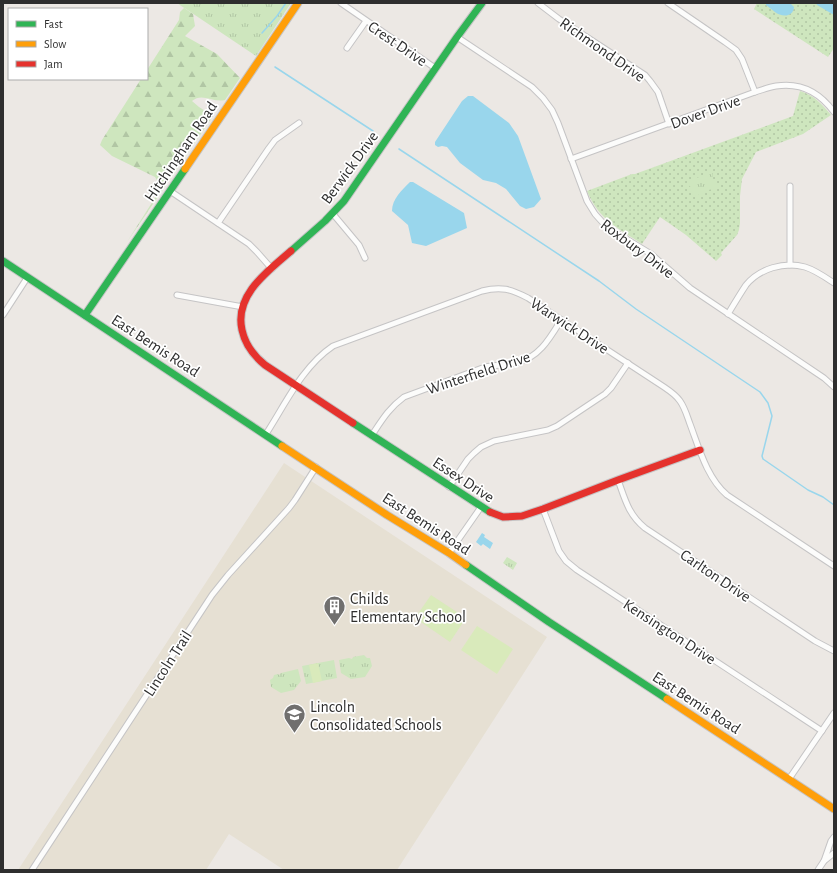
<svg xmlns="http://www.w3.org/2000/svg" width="837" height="873" viewBox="0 0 837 873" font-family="'Alegreya Sans',sans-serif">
<defs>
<pattern id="grass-dots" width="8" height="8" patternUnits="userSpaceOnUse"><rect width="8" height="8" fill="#cee6be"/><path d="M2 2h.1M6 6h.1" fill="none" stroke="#b1c6a4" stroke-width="1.8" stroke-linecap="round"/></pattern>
<pattern id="forest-firs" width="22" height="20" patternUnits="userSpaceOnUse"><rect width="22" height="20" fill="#cee6be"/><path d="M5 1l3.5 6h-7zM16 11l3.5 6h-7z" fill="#b1c6a4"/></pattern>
<pattern id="park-tufts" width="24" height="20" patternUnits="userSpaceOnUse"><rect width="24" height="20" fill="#cee6be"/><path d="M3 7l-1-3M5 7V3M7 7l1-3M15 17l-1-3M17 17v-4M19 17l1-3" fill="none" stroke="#b1c6a4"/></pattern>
</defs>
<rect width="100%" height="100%" fill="#ece8e4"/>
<polygon fill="#e6e0d3" points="284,463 547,637 397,870 284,870 229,834 206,870 18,870"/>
<g fill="url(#grass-dots)">
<polygon points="757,3 834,3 834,48 828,57 754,9"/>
<path d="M800,91c14,4 22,13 31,24l-28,19 -47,18 -14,27 -2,17v27l-1,7 -2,5 -16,18 1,2 -6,6 -30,-26 -26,-18 -18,27c-24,-16 -43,-24 -55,-53l45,-17h3l158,-58z"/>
</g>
<path fill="url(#forest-firs)" d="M177,3l16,11 2,12 -10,10 32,18 23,24 -15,22c-12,3 -23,-8 -33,1l7,6 14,9 -86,126 31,-49 2,-8 -5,-8 -43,-21 -12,-11 2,-5 39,-61h6v-9l32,-50 1,-8 4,-4z"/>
<g fill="url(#park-tufts)">
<polygon points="177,3 291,3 256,56"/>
<path d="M707,172h3l3,1c-2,8 3,8 4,15l-1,1c-6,0 -16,2 -19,8l-4,-2c-1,-4 -1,-8 -5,-10v-5c8,-3 12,-1 19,-8z"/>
<polygon points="507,557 517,563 513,570 503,563"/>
<polygon points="364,655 367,658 370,658 372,666 365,677 351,679 341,673 339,660 349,658 352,659 353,657"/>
<polygon points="334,660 337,678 306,684 302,666"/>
<polygon points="298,669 301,681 294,690 281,693 271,687 270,680 273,678 274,675 278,674 279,675 281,673"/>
</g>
<g fill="#d9eabb">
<polygon points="431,595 466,618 450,642 415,618"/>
<polygon points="477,626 513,649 497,674 461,650"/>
<polygon points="318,663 322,681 313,683 309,665"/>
</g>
<g fill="#99d6ec">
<path d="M766,3h24l4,4c-1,11 -13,10 -19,5 -3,-2 -6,-5 -9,-7z"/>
<polygon points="816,3 834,3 834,15 817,5"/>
<polygon points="468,96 473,96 509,123 518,136 541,199 534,207 526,209 520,206 506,189 496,183 483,180 460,163 447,147 442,146 438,147 435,145 435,142 462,101"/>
<path d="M410,182h3l51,31 3,15 -41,18 -14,-3 -4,-18 -16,-14c0,-12 10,-21 18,-29z"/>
<polygon points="482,533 485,535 484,537 493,543 490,549 483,544 481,546 476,542"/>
</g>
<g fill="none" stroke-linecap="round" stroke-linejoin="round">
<g stroke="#99d6ec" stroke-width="1.5">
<polyline points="262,33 277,16 286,3"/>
<polyline points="275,67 373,131"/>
<polyline points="399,149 599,281 636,309 760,392 768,403 772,416 762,456 763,459 808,490 823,497 834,505"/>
</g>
<defs>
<g id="street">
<polyline points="341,3 435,68"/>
<polyline points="538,3 559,19 645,75 650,81 658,92 669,124"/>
<polyline points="668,3 725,42 736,50 742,59 755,92"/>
<polyline points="457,37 532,87 543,98 552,110 558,123 587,201 595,214 604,224 618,234 651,254 690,288 824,378 834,387"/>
<polyline points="347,48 366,21"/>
<path d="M571,159l184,-67c7,-2 14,-5 21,-6 25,-4 44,7 58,26"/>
<polyline points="790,186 790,265"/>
<polyline points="170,191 249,244 257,252 272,269"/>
<polyline points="333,214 359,245 365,258"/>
<polyline points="218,223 269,148 275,140 299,123"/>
<polyline points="177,295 243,307"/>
<path d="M728,314c6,-10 12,-20 18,-29 13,-16 38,-24 59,-18 10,3 20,10 29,16"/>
<polyline points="3,315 27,278"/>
<path d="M266,434c20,-31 36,-67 67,-88l149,-55c19,-5 29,-2 46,7l136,89c6,4 12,8 16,14 5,7 7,15 10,23 9,24 17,54 37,71l107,71"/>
<path d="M372,435c10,-15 17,-27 32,-38l81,-30c11,-2 21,-2 31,-4 23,-5 34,-25 45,-43"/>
<path d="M618,480c7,19 10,34 27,48l170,113 19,10"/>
<polyline points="449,487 468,459 474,453 481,447 494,441 548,430 557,426 605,394 611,388 628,363"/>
<polyline points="543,509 559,551 566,561 577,570 822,731"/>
<polyline points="449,553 481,507"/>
<polyline points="789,779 834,713"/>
<polyline points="824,861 831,841 834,837"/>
<polyline points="32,870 212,595 228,575 289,508 295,500 316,467"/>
<polyline points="818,870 824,861 834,853"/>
</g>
<g id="fast">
<polyline points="291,251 325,221 344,201 457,37 482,3"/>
<polyline points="3,261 282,446"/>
<polyline points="85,315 185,169"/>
<polyline points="353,423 490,512"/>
<polyline points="466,565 549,622 667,699"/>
</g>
<g id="slow">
<polyline points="185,169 298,3"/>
<polyline points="282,446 387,515 449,553 466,565"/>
<polyline points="667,699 834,809"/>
</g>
<g id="jam">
<path d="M291,251c-23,20 -57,44 -49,79 3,14 12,26 23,35l88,58"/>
<polyline points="490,512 503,517 522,516 543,509 618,480 700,450"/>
</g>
</defs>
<use href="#street" stroke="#c5c4c5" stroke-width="7"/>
<use href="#fast" stroke="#c5c4c5" stroke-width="9"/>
<use href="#slow" stroke="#c5c4c5" stroke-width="9"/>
<use href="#jam" stroke="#c5c4c5" stroke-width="9"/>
<use href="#street" stroke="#fcfcfb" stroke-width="5"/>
<use href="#fast" stroke="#30b455" stroke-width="7"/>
<use href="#slow" stroke="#ff9f0a" stroke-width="7"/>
<use href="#jam" stroke="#e5322d" stroke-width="7"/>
</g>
<defs>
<symbol id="building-pin" viewBox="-11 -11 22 30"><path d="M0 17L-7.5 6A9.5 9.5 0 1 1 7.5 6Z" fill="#706f6e" stroke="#fff"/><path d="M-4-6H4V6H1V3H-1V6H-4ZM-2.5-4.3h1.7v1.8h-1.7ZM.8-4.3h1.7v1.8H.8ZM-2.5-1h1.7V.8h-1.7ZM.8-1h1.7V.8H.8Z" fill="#fff"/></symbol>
<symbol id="school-pin" viewBox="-11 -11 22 30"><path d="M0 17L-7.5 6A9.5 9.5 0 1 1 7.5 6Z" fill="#706f6e" stroke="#fff"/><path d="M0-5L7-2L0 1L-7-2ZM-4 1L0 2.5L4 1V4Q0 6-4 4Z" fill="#fff"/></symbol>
</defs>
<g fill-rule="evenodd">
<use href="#building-pin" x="322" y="594" width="25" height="34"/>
<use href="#school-pin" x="282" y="702" width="25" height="34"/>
</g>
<g text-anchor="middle" stroke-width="3.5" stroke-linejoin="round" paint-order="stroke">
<g font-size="16" fill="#2e2e2e" stroke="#fff">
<text transform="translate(398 43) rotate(34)" y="6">Crest Drive</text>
<text transform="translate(603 49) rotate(35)" y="6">Richmond Drive</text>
<text transform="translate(705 111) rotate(-20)" y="6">Dover Drive</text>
<text transform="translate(180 151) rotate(-56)" y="6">Hitchingham Road</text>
<text transform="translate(349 167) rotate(-54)" y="6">Berwick Drive</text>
<text transform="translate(638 248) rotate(37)" y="6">Roxbury Drive</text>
<text transform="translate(570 325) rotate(33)" y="6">Warwick Drive</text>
<text transform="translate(156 345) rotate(33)" y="6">East Bemis Road</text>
<text transform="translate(478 372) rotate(-18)" y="6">Winterfield Drive</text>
<text transform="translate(464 479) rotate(33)" y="6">Essex Drive</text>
<text transform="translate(427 523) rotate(33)" y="6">East Bemis Road</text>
<text transform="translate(716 575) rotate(34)" y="6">Carlton Drive</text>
<text transform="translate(670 631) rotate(33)" y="6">Kensington Drive</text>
<text transform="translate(167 663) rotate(-57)" y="6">Lincoln Trail</text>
<text transform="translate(697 702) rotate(33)" y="6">East Bemis Road</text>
</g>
<g font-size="16" fill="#2e2e2e" stroke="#fff" text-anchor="start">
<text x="350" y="604">Childs<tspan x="350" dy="18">Elementary School</tspan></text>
<text x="310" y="712">Lincoln<tspan x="310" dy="18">Consolidated Schools</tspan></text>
</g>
</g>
<rect width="837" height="873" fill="none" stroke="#2e2e2e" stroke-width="8"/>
<rect x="8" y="8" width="140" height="72" fill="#ffffff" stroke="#ababab"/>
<rect x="16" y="21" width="20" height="6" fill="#30b455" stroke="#ababab"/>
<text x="44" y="28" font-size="12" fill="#2e2e2e">Fast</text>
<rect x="16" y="41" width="20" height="6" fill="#ff9f0a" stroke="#ababab"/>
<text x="44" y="48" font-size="12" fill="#2e2e2e">Slow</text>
<rect x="16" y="61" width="20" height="6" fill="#e5322d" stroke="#ababab"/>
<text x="44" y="68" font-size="12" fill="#2e2e2e">Jam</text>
</svg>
